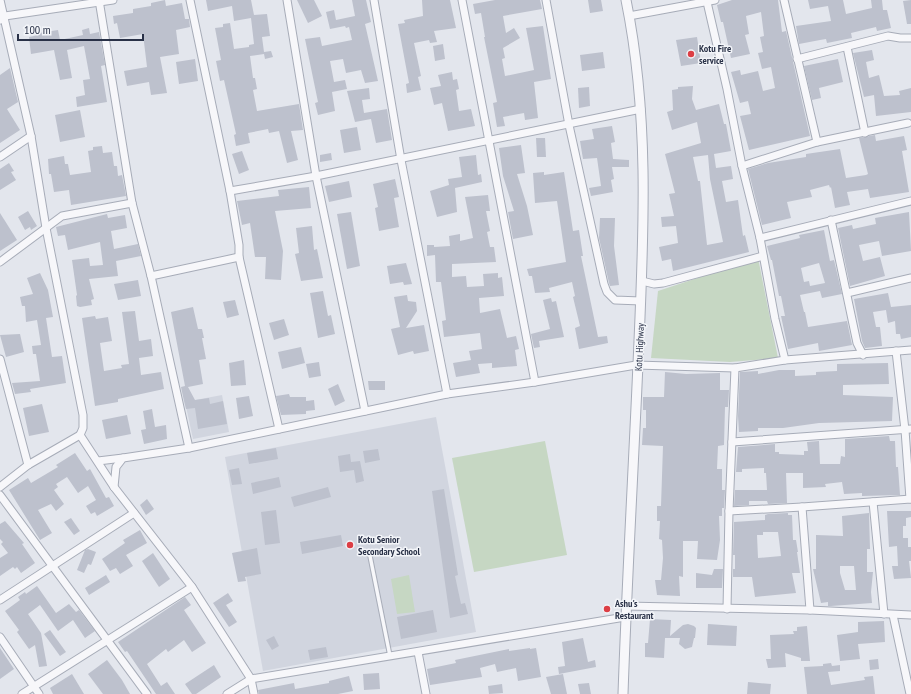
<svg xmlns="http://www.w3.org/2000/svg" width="911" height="694" viewBox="0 0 911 694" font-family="'PT Sans Narrow',sans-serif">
<rect width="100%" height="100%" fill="#e3e6ed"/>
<g fill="#d1d5df">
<polygon points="222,395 229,432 193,439 185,402"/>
<polygon points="436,417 476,632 263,671 225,457"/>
</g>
<g fill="#c6d7c3">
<polygon points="758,258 778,358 730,362 651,358 658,291"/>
<polygon points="545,441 567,555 474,572 452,458"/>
<polygon points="409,575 415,612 397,614 391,579"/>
</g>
<g fill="#bdc1cd" fill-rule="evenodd">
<polygon points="165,0 166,6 182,3 185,19 189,19 190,27 176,30 179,54 160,57 167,93 151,95 149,82 127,86 124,71 147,67 143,34 120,38 117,23 114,24 113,16 133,13 133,9 151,6 151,3"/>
<polygon points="206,0 251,0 254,15 267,14 270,36 262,37 264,52 271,51 273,57 265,59 264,54 250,56 253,78 255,78 257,89 253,90 257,111 299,104 303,130 291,131 298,160 287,163 279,131 269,133 268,129 248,133 250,143 236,146 234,135 236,134 224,80 220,81 216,61 221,60 215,28 223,27 223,24 230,23 234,49 249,47 249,45 254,44 251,18 234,21 232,6 208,11"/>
<polygon points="297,0 314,0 322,16 308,23"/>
<polygon points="352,0 366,0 371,22 365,24 378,81 365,83 361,70 346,73 343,59 330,61 334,82 345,80 347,89 332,92 335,111 318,115 315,103 318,102 305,39 320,37 322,46 352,40 349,27 346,28 345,26 330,29 326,12 334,10 336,20 355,16"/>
<polygon points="422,0 450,0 456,28 434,31 437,42 430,43 429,40 414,43 421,76 418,77 421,90 407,93 406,84 409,83 398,24 405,23 404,20 423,16"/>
<polygon points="495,0 540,0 542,9 503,16 506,33 514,28 520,38 503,48 505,58 502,59 505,76 534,70 526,28 543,26 551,79 534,82 538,118 525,120 524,113 503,117 505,126 497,127 493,103 497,102 484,37 485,37 481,13 475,14 473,4"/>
<polygon points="588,0 601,0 603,11 590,13"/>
<polygon points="732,0 778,0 782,32 786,31 810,136 749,150 740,116 751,114 748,101 740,103 731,72 740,70 741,75 758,71 763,91 775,88 771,67 762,69 758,53 763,52 760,37 764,36 761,12 746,16 749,34 745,35 750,54 731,58 723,22 721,22 717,5"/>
<polygon points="808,0 843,0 846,14 872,8 871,0 882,0 883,10 887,10 891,28 877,31 876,27 851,33 852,38 827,43 826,39 820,40 799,44 796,26 831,21 828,6 810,9"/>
<polygon points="911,0 911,24 907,24 903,1"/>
<polygon points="89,28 90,34 99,32 105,65 101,66 107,102 77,107 76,97 85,95 83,80 90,79 84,46 67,50 72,78 60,80 54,50 31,54 29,37 39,35 39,33 58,30 60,40 83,35 82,30"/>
<polygon points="697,37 701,63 681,66 676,40"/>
<polygon points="443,44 445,59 435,61 433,46"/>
<polygon points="872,50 874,60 866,62 869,78 879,75 884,96 900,95 899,91 911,88 911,112 876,116 874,95 864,97 853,53"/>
<polygon points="603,52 605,68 582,71 580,55"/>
<polygon points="195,59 198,81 179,84 176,62"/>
<polygon points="838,59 843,82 819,88 821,98 812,100 804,66"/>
<polygon points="10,68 18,102 7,109 20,130 0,143 0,75"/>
<polygon points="452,72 453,80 457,79 459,89 456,90 459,111 471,109 475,126 448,131 442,103 434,105 430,88 441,86 438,75"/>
<path d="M693,86l-1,13 4,11 23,-6 5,20h2l5,27 -17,3 2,14 15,-2 2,13 -11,2 4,21 12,-2 5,36 2,-1 4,17 -76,19 -2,-12 -9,2 -3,-14 19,-4 -2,-17 -14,1 -1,-10 13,-1 -5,-22 6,-1 -10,-39 36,-11 -4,-21 -25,8 -5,-18 6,-2 -1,-20 6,-1v-2zM708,155l2,24 13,63 -16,3 -7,-64h-2l-5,-24z"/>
<polygon points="589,87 590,106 579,108 578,88"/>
<polygon points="369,88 370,99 362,100 364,113 387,109 392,140 376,143 371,119 355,122 347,91"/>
<polygon points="80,110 85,137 60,142 55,115"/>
<polygon points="612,126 615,142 611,143 613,159 629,160 629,167 612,167 614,179 611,180 613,192 591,196 589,188 601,186 597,158 583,159 580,141 594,139 592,129"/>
<polygon points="357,127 361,150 344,153 340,130"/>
<polygon points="875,135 876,141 904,136 907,150 902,151 909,192 870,198 868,189 847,192 850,205 835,208 831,187 830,188 829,185 810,190 812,197 787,202 791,218 762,225 748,169 768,163 806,157 806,154 840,149 846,178 866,175 868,174 859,138"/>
<polygon points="536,138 545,138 546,157 537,157"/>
<polygon points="521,145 525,173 517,174 527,206 533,235 513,239 508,212 514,211 503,176 499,148"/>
<polygon points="102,146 103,153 112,152 114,166 117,166 118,176 122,175 126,196 71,205 69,190 54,192 51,174 49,174 48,159 64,156 65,164 68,164 70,175 91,172 88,151 93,150 93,147"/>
<polygon points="242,151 249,170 239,174 232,154"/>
<polygon points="331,153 332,160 320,162 320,155"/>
<polygon points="476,155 478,175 481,174 482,182 455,188 457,212 437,217 430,191 449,185 448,179 462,177 459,157"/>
<polygon points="9,163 14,171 11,172 16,180 0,190 0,169"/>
<polygon points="544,172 544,175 564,172 573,231 579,230 583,256 581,256 598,337 607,336 608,343 579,349 575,328 580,326 573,297 575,296 572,282 549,288 550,292 535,293 532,276 529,276 527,269 566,262 557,201 535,203 533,173"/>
<polygon points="395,179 399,197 394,198 399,227 379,231 375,208 378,207 373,184"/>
<polygon points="349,181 352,197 329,202 325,186"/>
<polygon points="309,187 311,208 275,211 283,251 281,280 265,279 266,257 255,257 250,223 242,225 237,201 279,196 278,190"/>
<polygon points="488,195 490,211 486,211 490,231 487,232 490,247 494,247 496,262 452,264 452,277 466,276 467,287 484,286 483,274 498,273 498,278 502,277 504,296 479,298 480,313 500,309 507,338 516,336 519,349 515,350 517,366 492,368 492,363 478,364 480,373 456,377 453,363 471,360 469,351 482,349 480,333 444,337 442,321 446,320 441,282 436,282 435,255 427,256 427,245 434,245 434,247 450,246 449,236 460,234 460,241 473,238 465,197"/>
<polygon points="28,211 37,226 31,230 30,227 25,230 18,217"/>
<polygon points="351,212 360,266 347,269 337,214"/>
<polygon points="909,212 911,251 882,256 879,241 859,245 863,261 880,257 885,276 850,286 838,228 852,225 853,229 876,224 875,218"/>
<polygon points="0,213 17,240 0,251"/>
<polygon points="107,214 108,218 125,215 127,228 111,231 114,249 138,244 141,256 116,261 118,276 89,279 94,299 91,300 92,305 80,307 77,306 76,296 77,295 72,260 89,258 90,266 103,265 100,242 68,250 65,235 58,236 56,227"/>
<polygon points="600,218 615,218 614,246 619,285 610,286 609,283 599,238"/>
<polygon points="312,226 314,250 317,249 323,278 301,281 295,254 299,253 296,228"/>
<path d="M824,230l6,31 4,-1 8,34 -20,4 -2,-7 -20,4 4,17h1l3,15 39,-6 5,24 -33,6 -1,-8 -30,6 -7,-33h4l-4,-20h-2l-7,-36h-1l-4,-14 33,-8 -1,-3zM819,263l6,20 -15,3 -1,-5 -5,1 -3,-14z"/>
<polygon points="406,263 412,284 404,285 403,282 390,284 387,266"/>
<polygon points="40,273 48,290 53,317 46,318 52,357 62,356 66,383 30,389 31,392 15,394 12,383 40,381 36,354 33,354 32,346 41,345 37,320 26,322 25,306 22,306 20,297 33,294 27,278"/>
<polygon points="138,280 141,296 118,300 114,284"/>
<polygon points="323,291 328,316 331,315 335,334 318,338 310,293"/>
<polygon points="888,293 891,307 911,305 911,337 901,339 900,334 896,334 895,321 888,323 886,310 873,312 876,327 880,327 882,346 865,348 862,341 854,299"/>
<polygon points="407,295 408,301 416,302 417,311 406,328 424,325 429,351 414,354 413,351 398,355 391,329 400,327 394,297"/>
<polygon points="551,298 552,302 556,301 564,337 539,341 540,347 534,348 531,334 550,329 543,300"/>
<polygon points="235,300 239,315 227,318 223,302"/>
<polygon points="193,307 198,329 202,329 204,338 202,338 206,359 199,360 203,384 188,387 195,400 209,398 210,404 223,401 227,424 198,429 195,408 186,409 184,401 181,387 185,386 171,312"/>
<polygon points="135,311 139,341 151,339 153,356 139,358 141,375 161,372 164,389 118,399 118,402 95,406 82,318 95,316 96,319 108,317 112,341 100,343 104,371 122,368 121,365 129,364 122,312"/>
<polygon points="284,319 289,335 274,340 269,323"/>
<polygon points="20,334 24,352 6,357 0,335"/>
<polygon points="301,347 305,363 282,369 278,352"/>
<polygon points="244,360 246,385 231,386 229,363"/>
<polygon points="319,362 321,376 309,378 306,364"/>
<polygon points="888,363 889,384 843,385 843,395 893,397 892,421 819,423 783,428 758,428 758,431 739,432 738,416 740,372 758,371 758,374 779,370 795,370 795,376 816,375 816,372 837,371 837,364"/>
<polygon points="665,372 686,374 720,373 720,390 729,390 728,407 725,407 724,445 718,446 717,469 722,469 722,490 725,490 724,508 722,508 722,516 719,516 720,540 717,560 697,559 698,541 683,541 683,577 679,576 680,596 657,595 655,580 661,580 663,558 662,540 659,539 660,521 657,521 657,506 661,506 663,446 642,445 643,428 646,428 646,410 643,410 643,397 664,397"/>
<polygon points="368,381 385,381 385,390 369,390"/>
<polygon points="338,384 345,401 335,406 328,389"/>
<polygon points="289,394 290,397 306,397 306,401 314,400 315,410 306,411 306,414 281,415 276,396"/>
<polygon points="249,396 253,416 239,419 236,398"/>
<polygon points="42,404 49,432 29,436 23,408"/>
<polygon points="152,409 155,427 166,425 167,439 144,444 141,430 146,429 143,411"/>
<polygon points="127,415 131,434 106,439 102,420"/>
<polygon points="889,436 890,441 895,441 896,467 898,467 900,495 862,496 862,493 844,494 842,482 825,484 826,487 803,488 803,473 786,473 787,503 768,504 767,501 749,501 749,505 734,506 735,490 767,490 766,473 764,473 764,468 742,469 742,472 736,472 738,447 775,444 775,452 779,452 779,454 804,455 804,451 808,451 807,442 819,441 820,464 840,464 841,456 845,457 845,439"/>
<polygon points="276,448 278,459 249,464 247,453"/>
<polygon points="378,449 380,460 365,463 363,451"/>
<polygon points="75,453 87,471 90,469 106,498 109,497 114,506 97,516 95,512 91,514 86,506 96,500 88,486 78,493 67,477 56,484 58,487 54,490 64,504 56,511 51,504 38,510 52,533 40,540 9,490 28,478 31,483 58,467 56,465"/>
<polygon points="350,454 351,462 360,461 364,481 356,483 354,470 340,472 338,456"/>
<polygon points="239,468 242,484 232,485 229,470"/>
<polygon points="279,477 281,487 253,494 251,483"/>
<polygon points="328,487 331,497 294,507 291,497"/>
<polygon points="444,489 458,575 455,576 461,604 465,603 468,614 450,618 432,491"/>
<polygon points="147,499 154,509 146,515 140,505"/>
<polygon points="276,510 280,543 265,545 261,512"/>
<polygon points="887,511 911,511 911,517 906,518 906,526 903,526 903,538 908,538 908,547 911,547 911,561 909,561 911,578 894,579 892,566 898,566 897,546 889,547"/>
<path d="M788,513v2h4l1,25h3l2,12h-1l3,21h-8l4,20 -41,4 -3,-20h-19v-8h2v-14h-2l1,-33 31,-2v-5l3,-1zM763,532h15l3,24 -23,2 -1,-23h6z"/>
<path d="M869,513l1,36h-3v23h6l-2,20 1,11 -41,3h-3v-4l-7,1 -8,-34h3v-34l27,1 -1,-20zM840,566h14l2,24h-11l-5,-17z"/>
<polygon points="71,518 80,531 74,535 64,522"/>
<polygon points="5,521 24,543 22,544 35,563 21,573 17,567 15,569 13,567 0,576 0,558 8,553 1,544 3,542 0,539 0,524"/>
<polygon points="140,530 147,543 126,555 133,566 120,574 116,568 110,571 102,559 125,543 123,540"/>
<polygon points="341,535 343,546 302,554 300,542"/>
<polygon points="257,548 261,574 245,577 246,581 238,582 232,553"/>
<polygon points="88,549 96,552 91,565 88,564 84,573 77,570 85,550"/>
<polygon points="153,553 170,579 159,587 142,561"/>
<polygon points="714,569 723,569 722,588 696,588 696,573 712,575"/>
<polygon points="106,575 110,582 89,595 85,588"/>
<polygon points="37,586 56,613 69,604 76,612 79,610 95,631 85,638 73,620 58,631 40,605 28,614 41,633 47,666 39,667 35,645 29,649 17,632 19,630 5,611 20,600 18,597 25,592 26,594"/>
<polygon points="228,593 233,601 226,605 237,622 229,627 213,603"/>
<polygon points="185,597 191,605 184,610 206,643 192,652 184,640 168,652 166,649 147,664 161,686 167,682 175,694 156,694 127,651 125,652 118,642"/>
<polygon points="433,610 437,632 401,639 397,617"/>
<polygon points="650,619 671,620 670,636 683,625 688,624 694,626 696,628 695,638 694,638 692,647 685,649 679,644 680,638 665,638 664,658 645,657 645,643 648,643"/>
<polygon points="884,621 885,642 858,644 860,659 840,661 837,635 858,632 858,622"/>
<polygon points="708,624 737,626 736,646 707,645"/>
<polygon points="807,626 810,661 801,661 801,658 785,653 786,667 768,668 766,659 771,659 770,635 794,634 793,631 797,631 797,627"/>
<polygon points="50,630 66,652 60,656 44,634"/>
<polygon points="274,636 279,646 272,650 266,640"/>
<polygon points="583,638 588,662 595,660 596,667 559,674 558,667 565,666 562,642"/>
<polygon points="326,647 328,657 310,660 308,650"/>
<polygon points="0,648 14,669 0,679"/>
<polygon points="530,648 530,649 536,648 541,677 518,681 516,668 497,672 495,664 480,668 482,677 430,685 427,669 456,663 455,660 509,649 509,651"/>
<polygon points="878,659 879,669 870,670 869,660"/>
<polygon points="107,660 122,680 130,694 103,694 88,674"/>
<polygon points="831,663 832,666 840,665 840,671 828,672 831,685 865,680 864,677 873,676 875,694 807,694 804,667 823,666 823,664"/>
<polygon points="214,665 221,677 196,694 192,694 185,684"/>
<polygon points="379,673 380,689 364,690 363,674"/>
<polygon points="72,674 84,694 53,694 50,688"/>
<polygon points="563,674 567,694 551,694 546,677"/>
<polygon points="349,676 353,691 338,694 259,694 258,690 294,683 295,689 329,683 329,681"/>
<polygon points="748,682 771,684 770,694 747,694"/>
<polygon points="589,683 591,694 580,694 578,684"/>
<polygon points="502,684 503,693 489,694 488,686"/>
</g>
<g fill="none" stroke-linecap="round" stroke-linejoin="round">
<defs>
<polyline id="service" points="370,556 390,656"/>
<g id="minor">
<polyline points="0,0 31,136 46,228 83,415 83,428 80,435 114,487 192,587 251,679 254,694"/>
<polyline points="99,0 132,203 151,276 189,448"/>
<polyline points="190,0 230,191 239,245 239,257 279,429"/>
<polyline points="287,0 316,176 365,411"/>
<polyline points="374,0 401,160 447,394"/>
<polyline points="462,0 535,382"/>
<polyline points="546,0 569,125 604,284 607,292 615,300 641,301"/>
<polyline points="784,0 817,142"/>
<polyline points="707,2 727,89 742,166 760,238 775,319 785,360"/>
<polyline points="629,16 715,0"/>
<polyline points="0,20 5,16 113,0"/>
<polyline points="847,47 865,133"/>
<polyline points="797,59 888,36 900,38 911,38"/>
<polyline points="0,157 31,136"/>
<polyline points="742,166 817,142 908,123"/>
<polyline points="230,191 316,176 641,109"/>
<polyline points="831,220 857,343 863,355"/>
<polyline points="760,238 911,201"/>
<polyline points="0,262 62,216 132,203"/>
<polyline points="151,276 239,257"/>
<polyline points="642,281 654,284 663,283 763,256"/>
<polyline points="847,293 911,278"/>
<polyline points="896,351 905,430 910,499"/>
<polyline points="0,359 28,465"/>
<polyline points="732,442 911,429"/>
<polyline points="98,461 123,458"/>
<polyline points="0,487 28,465 80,435"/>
<polyline points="114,487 116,467 123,458 189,448 447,394 535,382 636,365 735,368 785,360 911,350"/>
<polyline points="0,495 147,694"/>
<polyline points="873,502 884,614"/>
<polyline points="802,507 810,610"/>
<polyline points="729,511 802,507 911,499"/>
<polyline points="0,600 134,513"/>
<polyline points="626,606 810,610 911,615"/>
<polyline points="727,609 729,511 735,368"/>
<polyline points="893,615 910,694"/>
<polyline points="0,637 39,694"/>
<polyline points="418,652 426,694"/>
<polyline points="22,694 192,587"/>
<polyline points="227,694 251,679 625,617"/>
</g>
<path id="tertiary" d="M623,694c4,-118 11,-235 16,-353 5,-114 10,-228 -13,-341"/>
</defs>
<use href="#service" stroke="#a7acb8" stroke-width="5.5"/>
<use href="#minor" stroke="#a7acb8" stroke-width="9"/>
<use href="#tertiary" stroke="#a7acb8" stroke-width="11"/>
<use href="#service" stroke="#f7f7fa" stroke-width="3.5"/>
<use href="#minor" stroke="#f7f7fa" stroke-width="7"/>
<use href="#tertiary" stroke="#f7f7fa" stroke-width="9"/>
</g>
<g fill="#dc3e45" stroke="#f3f5f9" stroke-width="1.5">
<circle cx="691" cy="54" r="4"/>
<circle cx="350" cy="545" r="4"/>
<circle cx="607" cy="609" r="4"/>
</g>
<g text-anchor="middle" stroke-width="3" stroke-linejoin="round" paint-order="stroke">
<g font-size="10" font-weight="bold" fill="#293147" stroke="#f3f5f9" text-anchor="start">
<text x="699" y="52">Kotu Fire<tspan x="699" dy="12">service</tspan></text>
<text x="358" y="543">Kotu Senior<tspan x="358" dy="12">Secondary School</tspan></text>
<text x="615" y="607">Ashu's<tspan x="615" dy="12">Restaurant</tspan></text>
</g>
<g font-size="10" fill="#293147" stroke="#f3f5f9">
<text transform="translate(639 347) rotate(-87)" y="4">Kotu Highway</text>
</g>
</g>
<path d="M18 34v6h125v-6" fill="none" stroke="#293147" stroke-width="2"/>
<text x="24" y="34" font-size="12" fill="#293147" stroke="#f3f5f9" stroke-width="3" paint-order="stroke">100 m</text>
</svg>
